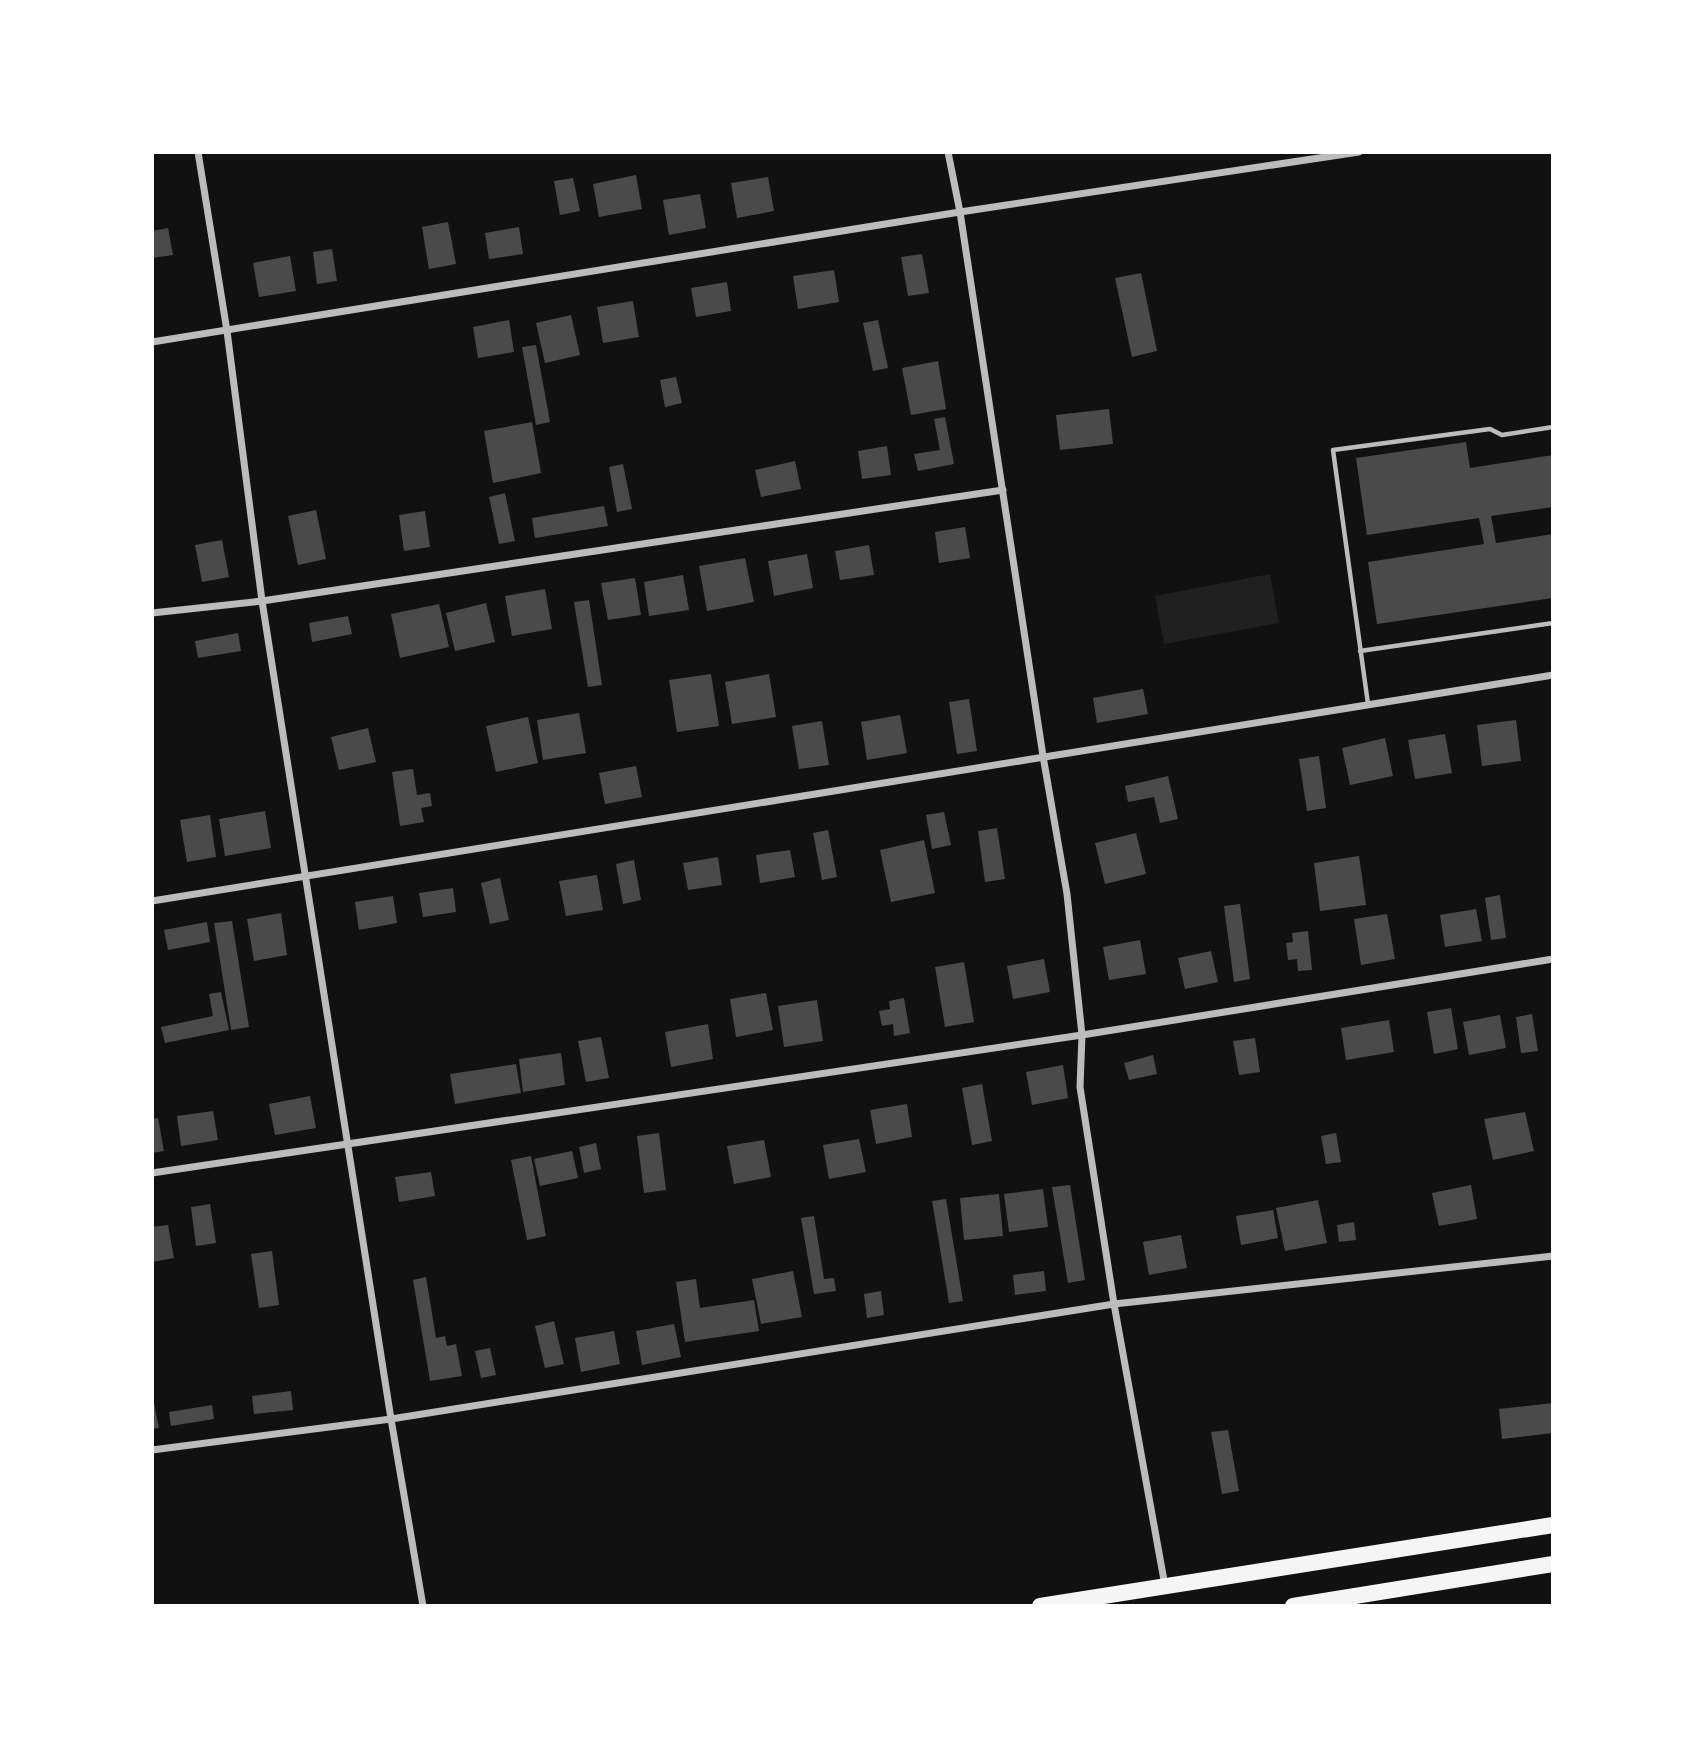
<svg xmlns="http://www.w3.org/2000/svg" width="1705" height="1758" viewBox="0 0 1705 1758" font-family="Manrope,sans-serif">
<rect width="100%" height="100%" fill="#111"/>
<polygon fill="#202020" points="1270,574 1279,623 1164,644 1155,596"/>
<g fill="#4a4a4a">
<polygon points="636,175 642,209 599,217 593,184"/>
<polygon points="768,177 774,211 737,218 731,183"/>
<polygon points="573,178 580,211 560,215 554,181"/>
<polygon points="700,194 706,228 669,235 663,200"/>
<polygon points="448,222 456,264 429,269 422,227"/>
<polygon points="519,227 523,254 489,259 485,233"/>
<polygon points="168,228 173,255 152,258 152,231"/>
<polygon points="332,249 337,281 317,284 313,252"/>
<polygon points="922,254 929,293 908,296 901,257"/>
<polygon points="290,256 296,291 259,297 253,263"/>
<polygon points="834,270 839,302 798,309 793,276"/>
<polygon points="1141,273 1157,351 1132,357 1115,278"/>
<polygon points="727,282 731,311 696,317 691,288"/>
<polygon points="633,301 639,337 603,343 597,307"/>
<polygon points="571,315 580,355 545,363 536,323"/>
<polygon points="509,320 514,352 478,358 473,327"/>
<polygon points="878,320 888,368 873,371 863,323"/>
<polygon points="536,345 550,422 536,425 522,347"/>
<polygon points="938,361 946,409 911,415 902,368"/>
<polygon points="676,377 682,403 665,407 660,380"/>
<polygon points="1109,409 1113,444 1060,450 1056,415"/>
<polygon points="945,417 954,464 918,471 914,454 940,450 934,419"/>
<polygon points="532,422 541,473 493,483 484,431"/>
<polygon points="1466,442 1470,468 1553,455 1553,507 1491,516 1496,543 1553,534 1553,598 1377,624 1368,562 1484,544 1479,518 1367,535 1356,458"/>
<polygon points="887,446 891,475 862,479 858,451"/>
<polygon points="795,461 801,489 761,497 755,470"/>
<polygon points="623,464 632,509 617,512 609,467"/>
<polygon points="505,493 515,541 499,544 489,497"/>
<polygon points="604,506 608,526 535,538 532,518"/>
<polygon points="316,510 326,559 298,565 288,516"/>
<polygon points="425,511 430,547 404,551 399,515"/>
<polygon points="965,527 970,558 939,563 935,532"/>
<polygon points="222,540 229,577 202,582 195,545"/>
<polygon points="869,545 874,575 840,580 835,551"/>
<polygon points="807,554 813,588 774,596 768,561"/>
<polygon points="745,558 754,602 707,611 699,566"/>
<polygon points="683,575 689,610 649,616 644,582"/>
<polygon points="635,578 641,615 608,620 601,583"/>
<polygon points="545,589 552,629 512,636 505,596"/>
<polygon points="589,600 602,685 588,687 574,602"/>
<polygon points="486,603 495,642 455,651 446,613"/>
<polygon points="439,604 449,647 400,658 391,614"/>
<polygon points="348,616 352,634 312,642 309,623"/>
<polygon points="238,633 241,651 198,658 195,641"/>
<polygon points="711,674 719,726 677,732 669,680"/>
<polygon points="769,674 776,717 732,724 725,682"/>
<polygon points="1143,689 1148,714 1097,723 1093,698"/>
<polygon points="969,699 977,751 957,754 949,702"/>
<polygon points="579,713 586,753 543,760 537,720"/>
<polygon points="900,715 907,753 867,760 861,722"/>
<polygon points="528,717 538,763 496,772 486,726"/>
<polygon points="1516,720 1521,761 1482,766 1477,725"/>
<polygon points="822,721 829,765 799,769 792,726"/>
<polygon points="368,728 376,762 339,770 331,737"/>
<polygon points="1445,734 1452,773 1415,779 1408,740"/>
<polygon points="1385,738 1393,776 1350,785 1342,748"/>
<polygon points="1319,756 1326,808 1307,811 1299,759"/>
<polygon points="636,766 642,797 605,804 599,773"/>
<polygon points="413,769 417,795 430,793 432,806 421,808 424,822 400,826 392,772"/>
<polygon points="1168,776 1178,819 1160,823 1154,797 1128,802 1125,786"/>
<polygon points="265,811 271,848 225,856 219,819"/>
<polygon points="944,812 951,845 932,849 926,815"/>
<polygon points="210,815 216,857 187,862 180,820"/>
<polygon points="997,828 1005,879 985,882 978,831"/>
<polygon points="828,830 837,877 822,880 813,833"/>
<polygon points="1136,833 1146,874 1105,884 1095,843"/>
<polygon points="924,840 935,893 891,902 880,850"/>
<polygon points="790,850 795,877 760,883 756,855"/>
<polygon points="1359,856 1366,905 1320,911 1314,863"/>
<polygon points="718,857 722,885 688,890 683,863"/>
<polygon points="634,860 641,900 623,904 616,864"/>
<polygon points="597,875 603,910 566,916 559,881"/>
<polygon points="500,878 509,920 490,924 481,883"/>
<polygon points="453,888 456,912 423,917 419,893"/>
<polygon points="1500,895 1506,938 1491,940 1485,898"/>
<polygon points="393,896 397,923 359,930 355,902"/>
<polygon points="1240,904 1250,979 1234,982 1224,906"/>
<polygon points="1476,909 1482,941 1445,947 1440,915"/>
<polygon points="281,913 287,955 254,961 247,919"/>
<polygon points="1387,914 1395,959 1361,965 1354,919"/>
<polygon points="232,921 249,1027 231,1030 214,923"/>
<polygon points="207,922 210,942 168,950 164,930"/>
<polygon points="1308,931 1312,970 1298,971 1297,959 1288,960 1286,943 1293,942 1292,933"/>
<polygon points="1140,940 1146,974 1109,980 1103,947"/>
<polygon points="1211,951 1218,982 1185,989 1178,958"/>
<polygon points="1044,959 1050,992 1013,999 1007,966"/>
<polygon points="964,962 974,1022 945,1027 935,967"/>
<polygon points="221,992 229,1030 165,1043 161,1027 213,1016 209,994"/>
<polygon points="766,993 773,1030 736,1037 730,999"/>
<polygon points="904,998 910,1033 894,1036 893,1024 882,1026 879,1011 890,1009 889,1001"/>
<polygon points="817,1000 823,1041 784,1047 778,1006"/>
<polygon points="1451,1008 1458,1049 1434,1054 1427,1012"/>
<polygon points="1532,1014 1538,1051 1521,1053 1516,1017"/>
<polygon points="1500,1015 1506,1048 1469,1055 1463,1022"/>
<polygon points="1389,1020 1394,1052 1346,1060 1341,1028"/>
<polygon points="708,1024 713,1059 671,1067 665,1032"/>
<polygon points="601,1037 609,1078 586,1082 578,1041"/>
<polygon points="1255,1038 1260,1072 1239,1075 1233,1041"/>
<polygon points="561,1053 565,1085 523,1092 519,1059"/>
<polygon points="1153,1055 1157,1074 1129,1080 1124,1063"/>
<polygon points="516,1064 521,1093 455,1104 450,1074"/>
<polygon points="1063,1065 1068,1098 1032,1105 1026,1072"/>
<polygon points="982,1084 992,1141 972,1145 962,1088"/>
<polygon points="310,1096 316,1128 275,1135 269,1104"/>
<polygon points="907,1104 912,1137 876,1144 870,1110"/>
<polygon points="213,1111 218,1140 181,1146 177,1116"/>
<polygon points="1525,1112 1534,1151 1493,1160 1484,1119"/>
<polygon points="158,1118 164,1151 152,1153 152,1119"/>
<polygon points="659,1133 666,1190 644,1193 637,1136"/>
<polygon points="1336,1133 1341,1162 1326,1164 1321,1136"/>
<polygon points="859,1139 866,1172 829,1179 823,1145"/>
<polygon points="764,1140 771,1177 734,1184 727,1146"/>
<polygon points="596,1143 601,1169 584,1173 579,1147"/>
<polygon points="572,1151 578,1178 540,1186 534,1159"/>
<polygon points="531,1156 546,1236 527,1240 511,1160"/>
<polygon points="431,1172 435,1196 399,1202 395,1177"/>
<polygon points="1070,1185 1085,1280 1068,1283 1052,1187"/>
<polygon points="1471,1185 1477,1219 1439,1226 1432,1193"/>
<polygon points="1043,1189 1048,1227 1009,1232 1004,1194"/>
<polygon points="999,1194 1003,1236 964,1240 960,1198"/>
<polygon points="946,1199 963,1301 949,1303 932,1201"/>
<polygon points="1318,1200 1327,1243 1285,1251 1276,1208"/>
<polygon points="210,1204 216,1243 196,1246 191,1207"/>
<polygon points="1273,1210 1278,1238 1241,1245 1236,1216"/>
<polygon points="814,1216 824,1279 834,1278 836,1291 814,1294 801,1218"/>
<polygon points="1354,1222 1356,1240 1339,1242 1337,1225"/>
<polygon points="168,1225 174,1258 152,1262 152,1227"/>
<polygon points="1181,1235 1187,1268 1149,1275 1143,1242"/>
<polygon points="272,1251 279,1305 259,1308 251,1254"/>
<polygon points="793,1271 802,1317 761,1324 752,1279"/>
<polygon points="1044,1271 1046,1291 1015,1295 1013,1275"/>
<polygon points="426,1277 436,1338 445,1336 447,1346 456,1344 462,1376 430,1381 413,1280"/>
<polygon points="696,1279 700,1308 754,1300 759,1331 685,1342 676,1282"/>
<polygon points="881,1291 884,1315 867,1318 864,1294"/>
<polygon points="554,1321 564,1364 545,1368 535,1326"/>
<polygon points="674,1324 681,1357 642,1365 636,1331"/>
<polygon points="614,1331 620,1364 581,1372 575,1338"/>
<polygon points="490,1348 496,1375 481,1378 475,1351"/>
<polygon points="291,1391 293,1410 254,1414 252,1396"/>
<polygon points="152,1393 159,1428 152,1429"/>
<polygon points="1553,1403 1553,1433 1502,1439 1499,1409"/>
<polygon points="212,1405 214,1419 171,1426 169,1412"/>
<polygon points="1228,1430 1239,1491 1222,1494 1211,1432"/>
</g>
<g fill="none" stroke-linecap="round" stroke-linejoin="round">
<g stroke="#bcbcbc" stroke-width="4.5">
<polyline points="1360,651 1553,623"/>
<polyline points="1368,704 1333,450 1490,429 1502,435 1553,427"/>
</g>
<g stroke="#bcbcbc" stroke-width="7">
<polyline points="198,152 227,331 262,601 391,1419 423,1606"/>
<polyline points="948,152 960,212 1043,756 1067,894 1082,1035 1080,1087 1114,1304 1165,1586"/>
<polyline points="152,342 960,212 1359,152"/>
<polyline points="152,613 262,601 1003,490"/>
<polyline points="152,901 1553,675"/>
<polyline points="152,1173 1082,1035 1553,959"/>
<polyline points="152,1450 391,1419 1114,1304 1553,1256"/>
</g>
<g stroke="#f5f5f5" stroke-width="16">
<polyline points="1040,1606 1553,1525"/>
<polyline points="1293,1606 1553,1564"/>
</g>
</g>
<rect width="1705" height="1758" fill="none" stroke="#ffffff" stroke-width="308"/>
</svg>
